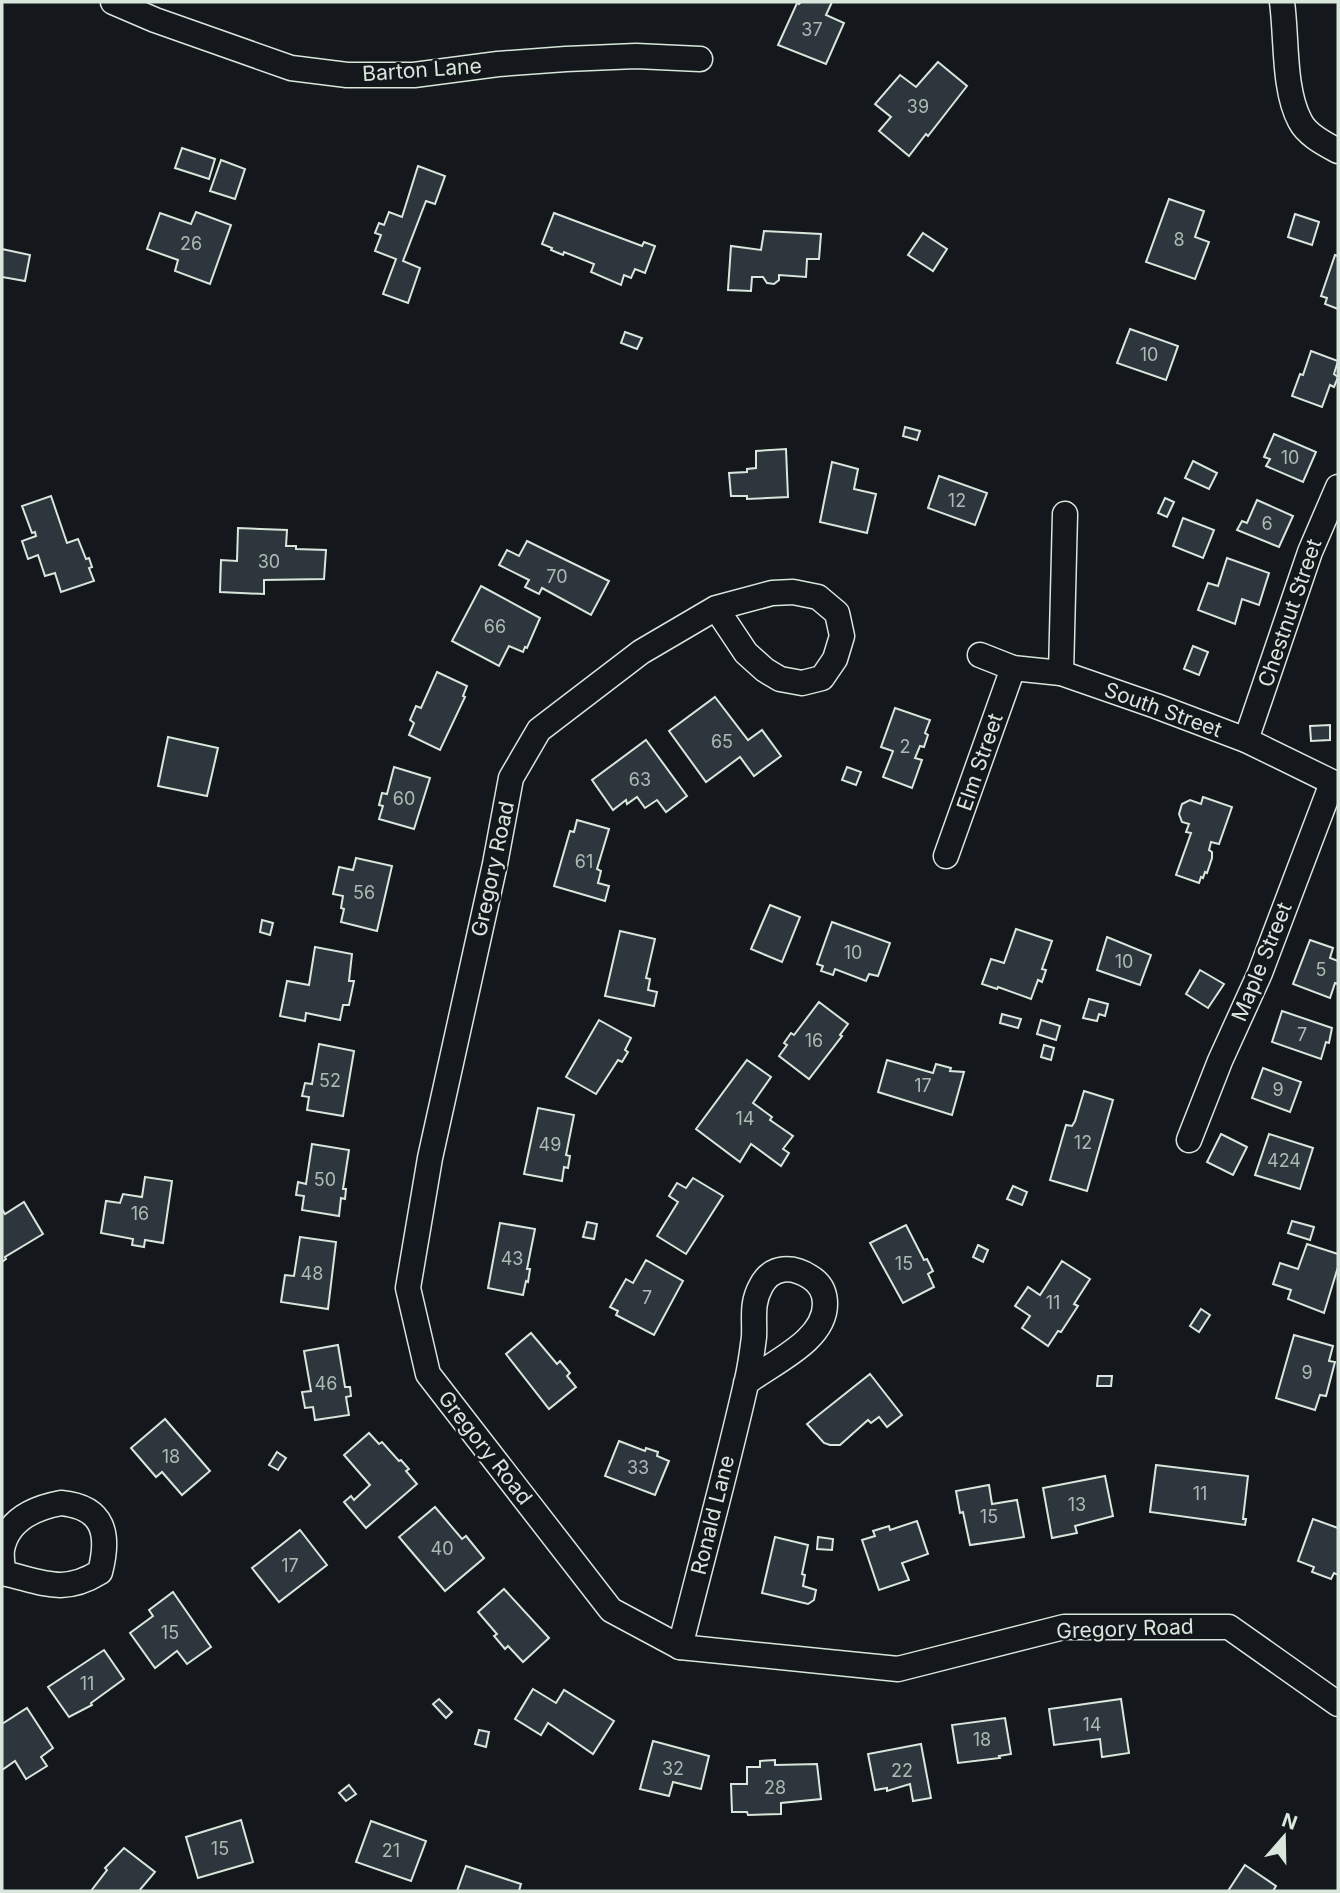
<svg xmlns="http://www.w3.org/2000/svg" width="1340" height="1893" viewBox="0 0 1340 1893" font-family="Inter,sans-serif">
<rect width="100%" height="100%" fill="#14181c"/>
<g fill="#2c363c" stroke="#d8e6dc" stroke-width="2">
<polygon points="801,2 832,2 826,15 844,23 826,64 778,45 797,3 799,4"/>
<polygon points="938,62 967,86 928,136 926,134 909,156 879,131 891,117 875,104 900,75 916,87"/>
<polygon points="182,148 215,159 209,179 175,168"/>
<polygon points="221,160 245,169 235,199 210,191"/>
<polygon points="418,166 445,176 435,204 426,201 403,261 420,268 408,303 383,294 396,259 375,251 381,235 375,233 379,223 384,225 389,212 402,217"/>
<polygon points="1169,199 1204,211 1195,237 1209,242 1195,279 1146,262"/>
<polygon points="196,212 231,225 210,284 175,271 178,260 147,249 160,213 191,224"/>
<polygon points="554,213 642,246 644,242 655,246 645,273 635,269 631,278 624,275 621,285 591,272 594,264 564,252 563,255 551,250 552,248 542,244"/>
<polygon points="1295,214 1319,222 1312,245 1288,237"/>
<polygon points="764,231 821,234 819,259 807,259 806,277 779,275 779,280 774,284 767,283 763,277 752,277 751,291 728,290 731,246 761,250"/>
<polygon points="923,233 947,249 933,271 908,255"/>
<polygon points="2,249 30,255 25,281 2,277"/>
<polygon points="1335,255 1338,256 1338,309 1325,304 1327,298 1321,296"/>
<polygon points="1130,329 1178,346 1166,380 1117,363"/>
<polygon points="625,332 642,338 637,349 621,343"/>
<polygon points="1311,351 1338,361 1334,374 1338,377 1334,387 1330,385 1322,407 1292,396 1300,374 1303,375"/>
<polygon points="905,427 920,431 917,440 903,436"/>
<polygon points="1274,434 1316,452 1303,482 1266,466 1270,459 1264,457"/>
<polygon points="786,449 788,497 747,499 747,496 731,496 729,473 747,472 747,469 756,468 756,451"/>
<polygon points="1193,461 1217,473 1209,489 1185,478"/>
<polygon points="832,462 858,469 854,489 876,494 867,533 820,522"/>
<polygon points="939,476 987,493 975,525 928,508"/>
<polygon points="51,496 67,543 78,539 86,559 89,558 92,567 89,568 94,581 61,592 55,573 45,576 38,555 28,559 22,541 36,536 35,532 32,533 22,506"/>
<polygon points="1165,498 1174,502 1167,517 1158,513"/>
<polygon points="1257,500 1293,516 1279,547 1237,530 1242,521 1247,523"/>
<polygon points="1183,518 1214,530 1203,558 1173,546"/>
<polygon points="238,528 287,530 286,546 296,546 296,549 326,550 324,579 264,580 264,594 220,592 221,560 237,561"/>
<polygon points="527,541 609,581 591,615 542,588 539,594 525,587 529,580 499,565 507,550 519,556"/>
<polygon points="1227,558 1269,573 1259,605 1242,599 1235,624 1198,610 1208,583 1218,586"/>
<polygon points="481,586 540,618 527,648 525,647 523,652 509,646 499,666 452,641"/>
<polygon points="1193,646 1208,652 1199,675 1184,669"/>
<polygon points="437,672 467,686 463,696 465,697 440,750 409,735 414,723 410,720 416,706 421,708"/>
<polygon points="715,697 748,740 762,730 781,756 754,776 740,757 706,782 669,731"/>
<polygon points="895,708 930,720 925,733 928,735 924,747 920,746 915,758 922,760 912,788 883,777 893,751 881,747"/>
<polygon points="1330,725 1330,740 1311,741 1310,726"/>
<polygon points="168,737 218,748 207,796 158,786"/>
<polygon points="646,740 687,796 666,812 657,800 645,808 637,797 627,804 626,800 613,810 592,780"/>
<polygon points="394,767 430,778 414,829 379,819 383,806 379,805 382,793 387,794"/>
<polygon points="847,767 861,772 856,785 842,780"/>
<polygon points="1203,797 1232,807 1219,844 1211,842 1209,850 1212,852 1212,858 1207,873 1205,872 1203,878 1201,877 1199,883 1176,875 1191,833 1186,832 1189,824 1182,822 1179,814 1182,804 1190,800 1201,804"/>
<polygon points="577,820 609,829 597,869 601,871 598,883 609,886 605,901 554,886 570,831 574,832"/>
<polygon points="356,858 392,866 377,931 341,922 344,909 341,908 343,896 333,894 339,867 353,870"/>
<polygon points="770,905 800,917 782,962 751,949"/>
<polygon points="262,920 273,923 270,935 260,932"/>
<polygon points="832,922 890,943 878,976 869,974 866,981 835,969 833,975 821,971 823,966 817,964"/>
<polygon points="1016,929 1052,941 1042,969 1046,970 1042,982 1038,980 1031,999 998,987 997,989 982,984 991,959 1004,963"/>
<polygon points="620,931 655,939 646,978 650,979 648,990 657,992 654,1006 605,996"/>
<polygon points="1107,937 1151,955 1140,985 1097,970"/>
<polygon points="1310,940 1333,948 1330,958 1338,961 1338,984 1335,983 1330,998 1293,984"/>
<polygon points="315,947 352,954 349,981 354,981 349,1005 343,1005 340,1020 306,1013 305,1021 280,1016 287,981 309,985"/>
<polygon points="1200,970 1224,984 1208,1008 1186,994"/>
<polygon points="1089,999 1108,1004 1105,1016 1099,1014 1097,1021 1083,1018"/>
<polygon points="819,1002 848,1024 840,1035 842,1036 809,1079 779,1056 787,1045 784,1043 791,1033 794,1035"/>
<polygon points="1282,1011 1332,1028 1329,1043 1326,1042 1321,1059 1272,1042"/>
<polygon points="1002,1014 1021,1019 1018,1028 1000,1023"/>
<polygon points="599,1020 631,1038 625,1050 628,1052 622,1062 618,1060 596,1094 566,1077"/>
<polygon points="1041,1020 1060,1026 1056,1040 1037,1034"/>
<polygon points="319,1044 354,1051 343,1116 307,1110 309,1097 302,1096 305,1083 312,1084"/>
<polygon points="1044,1045 1054,1048 1051,1060 1041,1057"/>
<polygon points="747,1060 771,1077 753,1103 772,1117 770,1120 793,1136 783,1149 789,1153 781,1166 751,1144 740,1162 696,1129"/>
<polygon points="887,1060 933,1073 936,1064 951,1068 950,1071 964,1072 952,1115 878,1092"/>
<polygon points="1263,1068 1301,1082 1290,1112 1252,1098"/>
<polygon points="1084,1091 1113,1100 1087,1191 1050,1180 1066,1125 1072,1126 1075,1121"/>
<polygon points="538,1108 574,1115 566,1155 570,1156 568,1168 564,1167 562,1181 524,1174"/>
<polygon points="1221,1134 1247,1147 1233,1175 1207,1162"/>
<polygon points="1269,1134 1313,1148 1300,1189 1255,1175"/>
<polygon points="312,1144 349,1150 343,1189 346,1189 345,1199 341,1198 339,1216 302,1210 304,1196 296,1195 298,1182 306,1184"/>
<polygon points="145,1177 172,1181 163,1243 145,1240 144,1247 132,1245 133,1239 101,1233 106,1201 120,1203 123,1194 142,1197"/>
<polygon points="693,1178 723,1196 686,1254 657,1236 678,1202 669,1196 677,1183 686,1188"/>
<polygon points="1013,1186 1027,1192 1022,1205 1007,1199"/>
<polygon points="24,1202 43,1234 5,1257 6,1259 2,1262 2,1209 5,1214"/>
<polygon points="1292,1221 1314,1227 1310,1240 1288,1233"/>
<polygon points="587,1222 597,1224 594,1239 583,1237"/>
<polygon points="500,1223 535,1229 527,1269 530,1269 528,1282 526,1281 523,1295 488,1288"/>
<polygon points="906,1225 924,1260 927,1259 933,1271 928,1274 934,1287 903,1303 870,1243"/>
<polygon points="300,1237 336,1242 328,1309 281,1302 285,1275 294,1276"/>
<polygon points="1307,1244 1338,1254 1338,1267 1324,1313 1288,1299 1291,1290 1273,1284 1280,1263 1298,1269"/>
<polygon points="978,1245 988,1250 983,1262 973,1257"/>
<polygon points="646,1260 683,1281 654,1335 616,1315 618,1311 610,1307 626,1279 633,1283"/>
<polygon points="1062,1261 1090,1279 1074,1304 1078,1306 1061,1332 1058,1331 1048,1346 1022,1328 1030,1316 1015,1306 1028,1287 1040,1295"/>
<polygon points="1201,1309 1210,1315 1199,1332 1190,1326"/>
<polygon points="531,1333 557,1364 560,1361 570,1373 567,1376 576,1387 549,1409 506,1354"/>
<polygon points="1294,1335 1333,1346 1329,1361 1335,1362 1326,1396 1320,1395 1315,1410 1276,1398"/>
<polygon points="338,1345 345,1387 350,1387 351,1396 346,1397 349,1415 315,1420 313,1407 305,1408 302,1392 311,1391 304,1351"/>
<polygon points="870,1374 902,1415 887,1427 879,1417 871,1423 868,1420 840,1445 830,1445 824,1443 807,1424"/>
<polygon points="1098,1376 1112,1376 1111,1386 1097,1386"/>
<polygon points="165,1419 210,1471 182,1495 162,1472 156,1477 131,1448"/>
<polygon points="369,1433 379,1444 382,1442 399,1461 401,1460 409,1469 406,1471 417,1484 366,1528 344,1502 351,1496 354,1500 370,1485 344,1455"/>
<polygon points="619,1441 645,1451 646,1448 658,1452 657,1456 669,1461 655,1495 605,1476"/>
<polygon points="277,1452 286,1458 278,1470 269,1465"/>
<polygon points="1156,1465 1248,1476 1243,1519 1246,1519 1245,1525 1150,1512"/>
<polygon points="1105,1476 1113,1516 1075,1526 1077,1533 1052,1538 1043,1488"/>
<polygon points="989,1485 992,1504 1017,1500 1024,1537 970,1545 963,1512 960,1513 956,1491"/>
<polygon points="435,1507 462,1539 466,1536 484,1558 445,1591 399,1537"/>
<polygon points="1313,1519 1338,1528 1338,1575 1334,1573 1331,1579 1312,1572 1314,1567 1298,1561"/>
<polygon points="917,1521 928,1554 902,1563 909,1580 879,1590 862,1540 875,1536 873,1531 889,1526 890,1530"/>
<polygon points="300,1530 327,1565 279,1602 252,1568"/>
<polygon points="775,1537 808,1545 802,1574 805,1575 803,1586 816,1590 814,1600 808,1604 762,1593"/>
<polygon points="818,1537 833,1539 832,1550 817,1549"/>
<polygon points="504,1589 549,1638 523,1662 508,1646 505,1649 494,1636 497,1634 478,1612"/>
<polygon points="173,1592 211,1647 187,1664 177,1651 155,1668 130,1633 153,1616 149,1610"/>
<polygon points="104,1650 124,1679 91,1703 92,1705 69,1717 48,1687"/>
<polygon points="533,1689 556,1703 564,1690 614,1721 593,1754 548,1723 541,1735 515,1719"/>
<polygon points="439,1699 452,1712 446,1718 433,1704"/>
<polygon points="1121,1699 1129,1753 1102,1757 1100,1739 1054,1745 1049,1709"/>
<polygon points="27,1708 53,1748 41,1757 47,1766 26,1779 15,1761 2,1770 2,1724"/>
<polygon points="1005,1718 1011,1754 999,1756 1000,1758 958,1763 952,1725"/>
<polygon points="479,1730 489,1732 486,1747 475,1744"/>
<polygon points="653,1741 709,1756 701,1789 673,1782 669,1796 640,1789"/>
<polygon points="921,1744 931,1798 913,1801 910,1784 887,1791 887,1788 875,1790 868,1754"/>
<polygon points="775,1760 775,1765 817,1764 821,1799 781,1803 781,1814 748,1815 747,1812 732,1812 731,1784 747,1784 747,1767 760,1767 760,1761"/>
<polygon points="349,1785 356,1794 346,1801 339,1793"/>
<polygon points="241,1820 253,1862 198,1878 186,1837"/>
<polygon points="371,1821 426,1841 411,1881 356,1862"/>
<polygon points="124,1848 155,1872 139,1891 91,1891 107,1870 105,1868"/>
<polygon points="1245,1865 1276,1886 1273,1891 1228,1891"/>
<polygon points="466,1866 521,1884 519,1891 457,1891"/>
</g>
<g fill="none" stroke-linecap="round" stroke-linejoin="round">
<defs>
<g id="minor">
<polyline points="113,2 155,20 291,68 347,75 414,75 498,64 566,59 636,56 700,59"/>
<path d="M1282,2c5,36 1,87 18,119 7,14 25,23 38,30"/>
<polyline points="716,608 746,653 765,670 780,679 802,683 822,678 835,659 842,636 837,613 818,597 793,592 772,593 716,608 641,652 539,730 511,778 495,864 430,1158 408,1288 428,1374 611,1610 680,1647 898,1669 1064,1627 1229,1627 1338,1704"/>
<polyline points="980,655 1013,668 1061,673 1156,706 1246,740 1338,785"/>
<polyline points="1061,673 1065,514"/>
<polyline points="1246,740 1310,552 1338,487"/>
<polyline points="946,856 1013,668"/>
<polyline points="1189,1140 1220,1061 1260,973 1332,783"/>
<path d="M61,1503c43,4 49,31 39,69 -37,23 -57,10 -97,1 0,-7 -2,-16 -1,-23 5,-30 32,-42 59,-47z"/>
<path d="M680,1647c22,-88 46,-175 66,-263 4,-15 6,-31 8,-47 1,-19 -3,-33 7,-51 11,-21 32,-20 49,-9 10,6 15,15 15,27 0,37 -52,58 -79,79"/>
</g>
</defs>
<use href="#minor" stroke="#d8e6dc" stroke-width="27"/>
<use href="#minor" stroke="#14181c" stroke-width="24"/>
</g>
<g text-anchor="middle" stroke-width="5" stroke-linejoin="round" paint-order="stroke">
<g font-size="18" fill="#adbab4">
<text x="812" y="36">37</text>
<text x="918" y="113">39</text>
<text x="1179" y="246">8</text>
<text x="191" y="250">26</text>
<text x="1149" y="361">10</text>
<text x="1290" y="464">10</text>
<text x="957" y="507">12</text>
<text x="1267" y="530">6</text>
<text x="269" y="568">30</text>
<text x="557" y="583">70</text>
<text x="495" y="633">66</text>
<text x="722" y="748">65</text>
<text x="905" y="753">2</text>
<text x="640" y="786">63</text>
<text x="404" y="805">60</text>
<text x="584" y="868">61</text>
<text x="364" y="899">56</text>
<text x="853" y="959">10</text>
<text x="1124" y="968">10</text>
<text x="1321" y="976">5</text>
<text x="1302" y="1041">7</text>
<text x="814" y="1047">16</text>
<text x="330" y="1087">52</text>
<text x="923" y="1092">17</text>
<text x="1278" y="1096">9</text>
<text x="745" y="1125">14</text>
<text x="1083" y="1149">12</text>
<text x="550" y="1151">49</text>
<text x="1284" y="1167">424</text>
<text x="325" y="1186">50</text>
<text x="140" y="1220">16</text>
<text x="512" y="1265">43</text>
<text x="904" y="1270">15</text>
<text x="312" y="1280">48</text>
<text x="647" y="1304">7</text>
<text x="1053" y="1309">11</text>
<text x="1307" y="1379">9</text>
<text x="326" y="1390">46</text>
<text x="171" y="1463">18</text>
<text x="638" y="1474">33</text>
<text x="1200" y="1500">11</text>
<text x="1077" y="1511">13</text>
<text x="989" y="1523">15</text>
<text x="442" y="1555">40</text>
<text x="290" y="1572">17</text>
<text x="170" y="1639">15</text>
<text x="87" y="1690">11</text>
<text x="1092" y="1731">14</text>
<text x="982" y="1746">18</text>
<text x="673" y="1775">32</text>
<text x="902" y="1777">22</text>
<text x="775" y="1794">28</text>
<text x="220" y="1855">15</text>
<text x="391" y="1857">21</text>
</g>
<g font-size="21" fill="#d8e6dc" stroke="#14181c">
<text transform="translate(422 70) rotate(-4)" y="7">Barton Lane</text>
<text transform="translate(1290 613) rotate(-71)" y="7">Chestnut Street</text>
<text transform="translate(1163 710) rotate(20)" y="7">South Street</text>
<text transform="translate(980 762) rotate(-71)" y="7">Elm Street</text>
<text transform="translate(493 869) rotate(-78)" y="7">Gregory Road</text>
<text transform="translate(1262 962) rotate(-68)" y="7">Maple Street</text>
<text transform="translate(485 1448) rotate(52)" y="7">Gregory Road</text>
<text transform="translate(713 1515) rotate(-76)" y="7">Ronald Lane</text>
<text transform="translate(1125 1629) rotate(-2)" y="7">Gregory Road</text>
</g>
</g>
<rect width="1340" height="1893" fill="none" stroke="#d8e6dc" stroke-width="7"/>
<g transform="translate(1284 1837) rotate(20)" stroke="#14181c" stroke-width="5" paint-order="stroke">
<path d="M0-5L12 26L0 18L-12 26Z" fill="#d8e6dc"/>
<text y="-10" font-size="19" font-weight="bold" text-anchor="middle" fill="#d8e6dc">N</text>
</g>
</svg>
